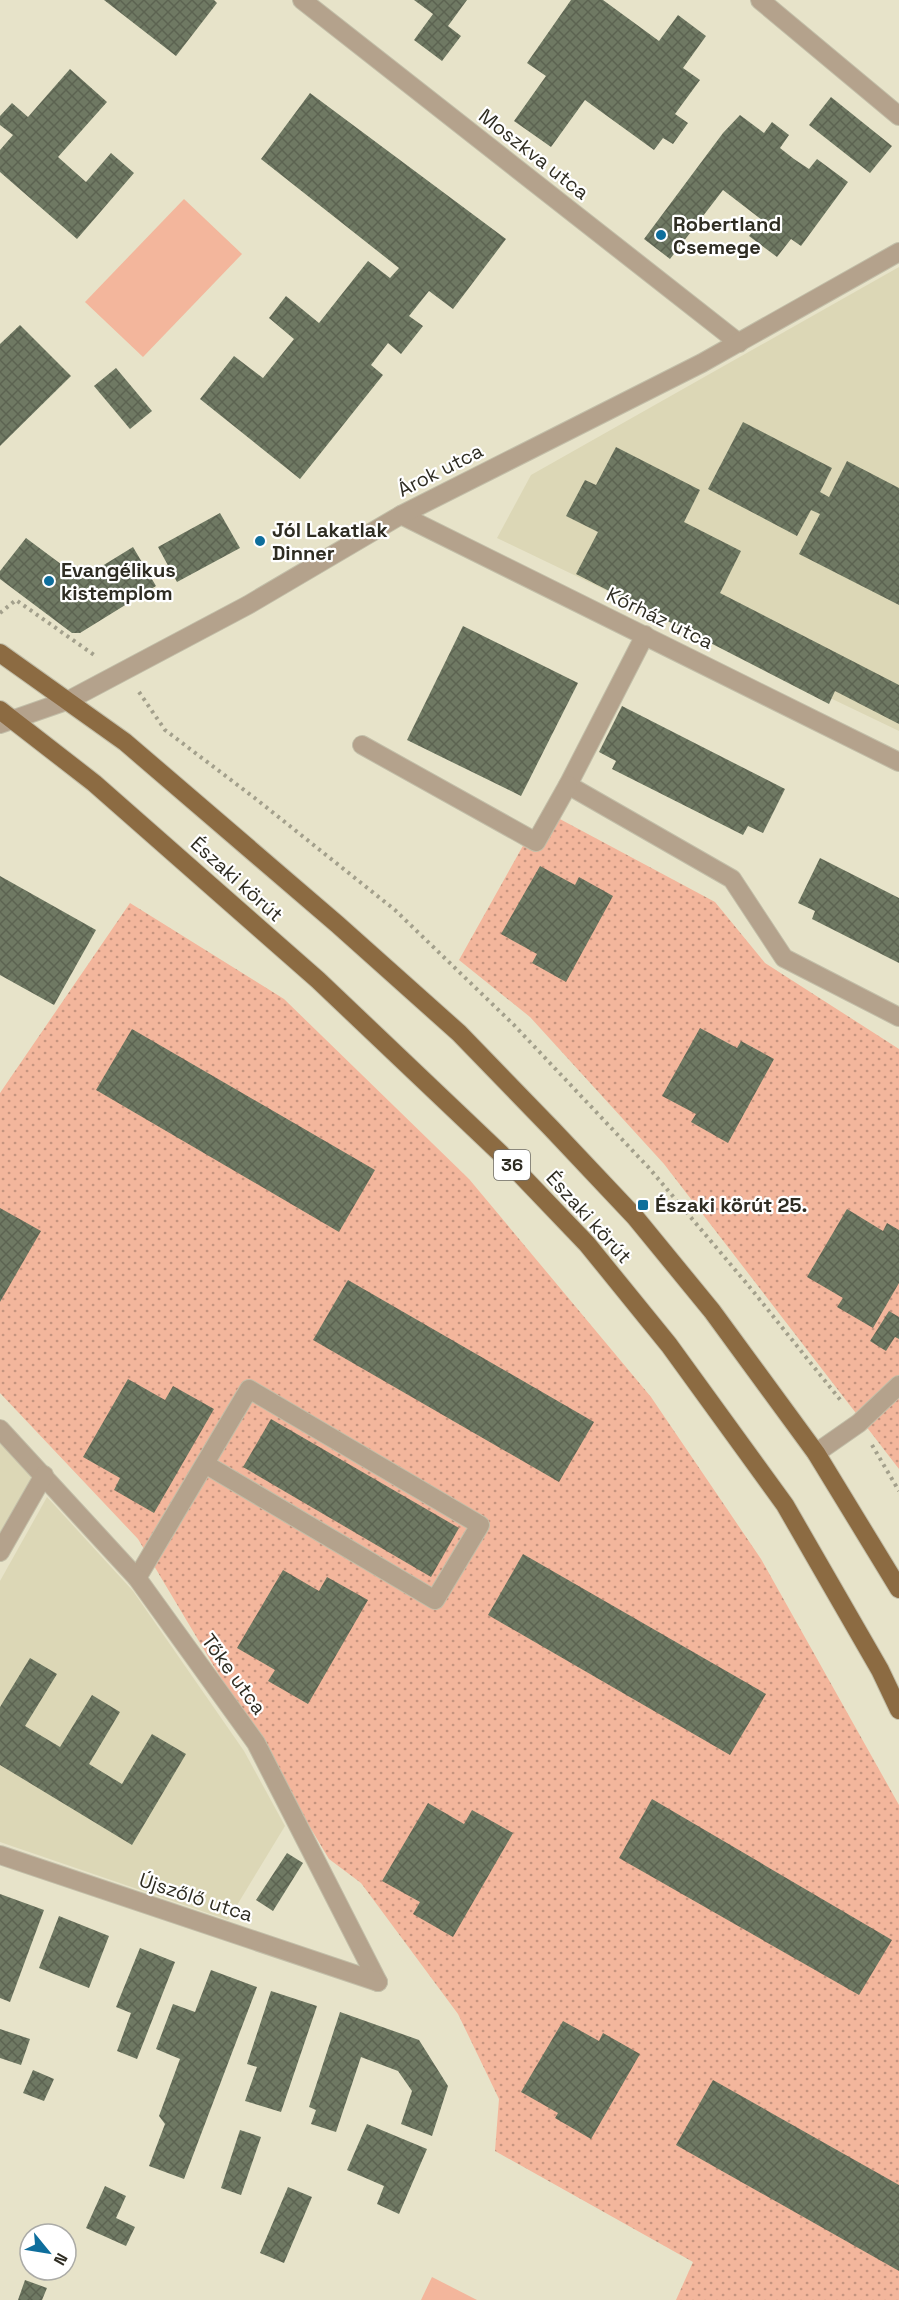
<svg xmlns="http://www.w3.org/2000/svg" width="899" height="2300" viewBox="0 0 899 2300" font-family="'Space Grotesk',sans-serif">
<defs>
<pattern id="park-dots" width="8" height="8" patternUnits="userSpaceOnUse" patternTransform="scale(1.5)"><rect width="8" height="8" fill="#f3b69c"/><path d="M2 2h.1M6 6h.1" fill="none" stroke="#c5947f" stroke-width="1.8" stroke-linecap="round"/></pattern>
<pattern id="building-cross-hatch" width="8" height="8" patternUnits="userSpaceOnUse" patternTransform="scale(1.5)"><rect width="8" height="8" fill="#6f7963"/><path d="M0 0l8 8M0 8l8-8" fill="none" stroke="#5c6351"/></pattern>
</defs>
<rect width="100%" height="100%" fill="#e7e3c9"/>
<g fill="#dcd7b6">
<polygon points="899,267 899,731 497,538 531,475"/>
<polygon points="0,1429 44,1475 0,1552"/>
<polygon points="47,1497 133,1591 244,1751 285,1826 228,1920 0,1842 0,1581"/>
</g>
<g fill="#f3b69c">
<polygon points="184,199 242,254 143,357 85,302"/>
<polygon points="432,2277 477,2300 421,2300"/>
</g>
<g fill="url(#park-dots)">
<polygon points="543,810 715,902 765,963 899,1049 899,1469 664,1164 530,1017 459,960"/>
<polygon points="130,903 284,999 469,1179 651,1397 761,1559 899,1805 899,2300 676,2300 693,2262 495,2151 499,2099 458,2014 361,1883 329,1859 138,1539 0,1393 0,1093"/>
</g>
<g fill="url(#building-cross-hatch)">
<polygon points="104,0 214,0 217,3 176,56"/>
<polygon points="414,0 467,0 448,26 461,36 442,61 414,40 433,14"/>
<polygon points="571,0 603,0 659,41 678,15 706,36 683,68 700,80 675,114 688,123 673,144 663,138 654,150 585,100 551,147 514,121 546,76 527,63"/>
<polygon points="70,69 107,102 58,157 86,182 111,153 134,173 77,239 0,172 0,150 13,135 0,125 0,116 12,103 28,117"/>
<polygon points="310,93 506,239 453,309 429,291 409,316 423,326 401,354 388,343 371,365 383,375 300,479 200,399 234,356 263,378 294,339 269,318 286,296 319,323 368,261 390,278 399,268 261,159"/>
<polygon points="831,97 892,146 870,173 809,125"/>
<polygon points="740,115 764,133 772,122 789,135 780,148 794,159 809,169 817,159 848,182 801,246 791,239 777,257 749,236 762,220 723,190 670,259 644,239 723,133"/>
<polygon points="20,325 71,376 0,446 0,344"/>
<polygon points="116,368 152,411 130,429 94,386"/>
<polygon points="743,422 832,468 820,492 829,497 847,461 899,488 899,605 799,554 820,514 811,510 797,536 708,489"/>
<polygon points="616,447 700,490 684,522 741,551 720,593 899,685 899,724 835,691 829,704 576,574 598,532 566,516 585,480 596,485"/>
<polygon points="220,513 240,548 177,582 158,547"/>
<polygon points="26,538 81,579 133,547 156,586 80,633 72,633 0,579 0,571"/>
<polygon points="463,626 578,683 521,796 407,740"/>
<polygon points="622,706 785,789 763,833 748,826 743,835 612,769 616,761 599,752"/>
<polygon points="820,858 899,898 899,963 812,919 815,911 798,903"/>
<polygon points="540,866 575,885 579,877 613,896 566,982 532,963 537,954 501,934"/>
<polygon points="0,876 96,930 54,1005 0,975"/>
<polygon points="700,1028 737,1048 741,1041 774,1059 728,1143 691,1122 696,1114 662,1096"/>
<polygon points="132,1029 375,1170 339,1232 96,1090"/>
<polygon points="0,1208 41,1231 0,1302"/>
<polygon points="847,1209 883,1231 887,1223 899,1230 899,1283 873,1328 837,1307 843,1298 807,1277"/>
<polygon points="348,1280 594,1422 559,1482 313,1340"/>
<polygon points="889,1311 899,1317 899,1339 895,1337 886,1351 870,1341"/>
<polygon points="128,1379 165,1400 173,1386 214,1409 154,1513 114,1490 120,1478 83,1457"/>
<polygon points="271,1419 459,1528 431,1577 243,1467"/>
<polygon points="523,1554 766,1694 730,1755 488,1615"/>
<polygon points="283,1570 319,1591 327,1577 368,1600 308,1704 268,1681 275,1670 237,1648"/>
<polygon points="30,1658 57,1674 25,1726 60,1747 92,1695 120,1712 89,1764 122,1784 152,1734 186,1754 132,1845 0,1765 0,1707"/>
<polygon points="652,1799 892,1940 859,1995 619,1858"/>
<polygon points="428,1803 464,1824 472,1810 513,1833 453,1937 413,1914 420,1902 382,1881"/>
<polygon points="287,1853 303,1863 273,1911 256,1900"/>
<polygon points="0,1894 44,1910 10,2002 0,1998"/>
<polygon points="59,1916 109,1936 89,1988 39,1968"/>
<polygon points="140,1948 175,1962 137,2059 117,2051 131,2013 116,2007"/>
<polygon points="211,1970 257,1987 184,2179 149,2166 165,2124 159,2116 180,2059 156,2049 173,2004 195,2012"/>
<polygon points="271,1991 317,2006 281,2112 245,2101 257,2067 247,2064"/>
<polygon points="340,2012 419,2040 448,2086 432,2136 401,2124 412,2091 398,2071 361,2057 336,2132 311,2124 316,2110 309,2107"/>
<polygon points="563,2021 599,2041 603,2033 640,2054 591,2139 555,2118 558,2113 521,2092"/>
<polygon points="0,2029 30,2039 21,2065 0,2058"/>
<polygon points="33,2070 54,2079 44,2101 23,2093"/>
<polygon points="713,2080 899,2185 899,2271 676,2145"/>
<polygon points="367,2124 427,2149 399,2214 377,2204 384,2186 347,2170"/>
<polygon points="240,2130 261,2137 241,2195 221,2188"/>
<polygon points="105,2186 126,2196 116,2218 135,2227 126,2246 86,2228"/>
<polygon points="288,2187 312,2197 284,2263 260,2253"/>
<polygon points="25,2280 47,2288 42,2300 18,2300"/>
</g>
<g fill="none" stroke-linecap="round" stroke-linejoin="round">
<defs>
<g id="service">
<polyline points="645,635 568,785 732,879 784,958 899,1017"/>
<polyline points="362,745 536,842 568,785"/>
<polyline points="816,1453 859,1423 899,1385"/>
<polyline points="137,1578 249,1389 480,1525 435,1600 205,1464"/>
</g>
<g id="minor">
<polyline points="302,0 739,343"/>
<polyline points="760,0 899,116"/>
<polyline points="401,515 899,762"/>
<polyline points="0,724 69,700 248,605 401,515 702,363 899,252"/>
<polyline points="0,1429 137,1578 256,1743 378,1982"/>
<polyline points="0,1552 44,1475"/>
<polyline points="0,1855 378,1982"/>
</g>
<g id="primary">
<polyline points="0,653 125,742 337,924 459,1033 552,1129 635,1217 712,1311 816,1453 899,1589"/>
<polyline points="0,710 94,783 318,980 500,1153 587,1244 669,1345 785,1505 880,1670 899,1710"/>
</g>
</defs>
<use href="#service" stroke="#c2bea8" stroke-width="20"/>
<use href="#minor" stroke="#c2bea8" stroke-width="20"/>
<use href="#primary" stroke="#c2bea8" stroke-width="20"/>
<g stroke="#a3a08c" stroke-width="4" stroke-dasharray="3 4.5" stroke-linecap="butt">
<polyline points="0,613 16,600 97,657"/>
<polyline points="139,692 165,730 256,799 395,910 514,1025 649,1168 748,1285 842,1402"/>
<polyline points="872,1445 899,1491"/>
</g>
<use href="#service" stroke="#b4a28c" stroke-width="18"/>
<use href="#minor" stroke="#b4a28c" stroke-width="18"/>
<use href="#primary" stroke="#8c6b42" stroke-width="18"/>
</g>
<g fill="#0e6e9c" stroke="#fff" stroke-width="2">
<circle cx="661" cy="235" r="6"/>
<circle cx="260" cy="541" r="6"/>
<circle cx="49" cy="581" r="6"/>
<rect x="637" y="1199" width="12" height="12" rx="3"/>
</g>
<g text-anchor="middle" stroke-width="4.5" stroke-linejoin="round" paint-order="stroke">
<rect fill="#fff" stroke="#6d6b64" stroke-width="1.5" x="494" y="1150" width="36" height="30" rx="4.5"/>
<g font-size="18" font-weight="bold" fill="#2e2c22">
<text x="512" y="1171">36</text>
</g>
<g font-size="20" fill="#2e2c22" stroke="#fff">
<text transform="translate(534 154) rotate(38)" y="7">Moszkva utca</text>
<text transform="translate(440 470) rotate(-27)" y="7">Árok utca</text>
<text transform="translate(660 618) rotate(26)" y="7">Kórház utca</text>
<text transform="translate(237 879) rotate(42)" y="7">Északi körút</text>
<text transform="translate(589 1217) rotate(48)" y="7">Északi körút</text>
<text transform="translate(234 1674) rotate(54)" y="7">Tőke utca</text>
<text transform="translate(196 1897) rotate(18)" y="7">Újszőlő utca</text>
</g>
<g font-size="20" font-weight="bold" fill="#2e2c22" stroke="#fff" text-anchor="start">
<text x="673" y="231">Robertland<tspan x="673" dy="23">Csemege</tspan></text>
<text x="272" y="537">Jól Lakatlak<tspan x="272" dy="23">Dinner</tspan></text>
<text x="61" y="577">Evangélikus<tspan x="61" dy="23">kistemplom</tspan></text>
<text x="655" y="1212">Északi körút 25.</text>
</g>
</g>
<g transform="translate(48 2252) rotate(120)"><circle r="28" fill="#ffffff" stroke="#ababa7" stroke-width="1.5"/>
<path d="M0-4.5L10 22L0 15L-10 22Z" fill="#0e6e9c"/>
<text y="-9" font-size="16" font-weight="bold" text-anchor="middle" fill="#2e2c22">N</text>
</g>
</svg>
